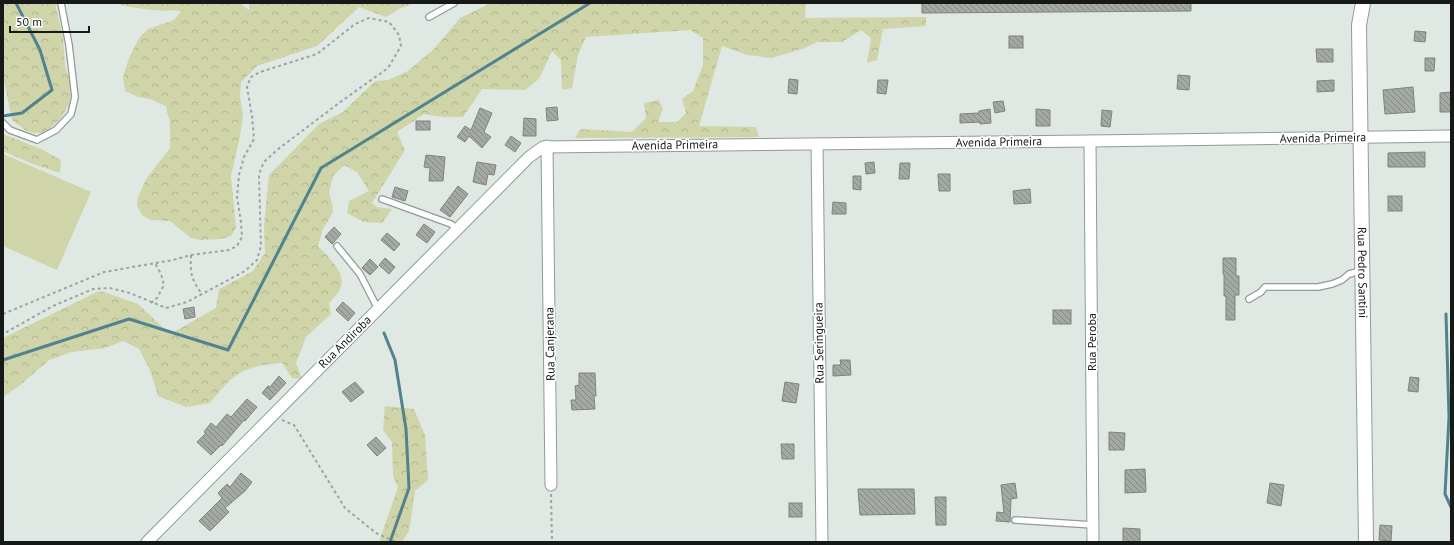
<svg xmlns="http://www.w3.org/2000/svg" width="1454" height="545" viewBox="0 0 1454 545" font-family="'PT Sans',sans-serif">
<defs>
<pattern id="forest-crowns" width="20" height="18" patternUnits="userSpaceOnUse"><rect width="20" height="18" fill="#cfd5a8"/><path d="M2 6a3 3 0 1 1 6 0M12 15a3 3 0 1 1 6 0" fill="none" stroke="#b1b690"/></pattern>
<pattern id="building-back-hatch" width="6" height="6" patternUnits="userSpaceOnUse"><rect width="6" height="6" fill="#a4a9a3"/><path d="M-1 5l2 2M0 0l6 6M5-1l2 2" fill="none" stroke="#858984"/></pattern>
</defs>
<rect width="100%" height="100%" fill="#dfe8e3"/>
<polygon fill="#cfd5a8" points="3,154 91,192 57,270 3,246"/>
<g fill="url(#forest-crowns)">
<polygon points="3,3 55,3 63,37 65,66 71,84 70,103 60,119 46,133 34,133 25,130 12,120 3,76"/>
<path d="M115,3h125l9,7v-7h165l-15,6 -13,8 -27,-10 -42,39 -60,20 -16,16 -1,15 3,19 -3,20 -9,40 5,52 -5,8 -10,3 -21,1 -9,-2 -21,-17 -20,-1 -8,-5 -5,-9 1,-9 8,-18 24,-31v-25l-4,-17 -16,-7 -12,-2 -13,-6 -2,-14 6,-19 10,-20 9,-9 26,-9 7,-8c-6,-3 -9,-1 -15,-1 -17,-1 -35,-3 -51,-8z"/>
<path d="M491,3h315l-1,15 121,-1v9l-43,3 -6,31 -10,3 4,-25 -10,-8 -19,12h-25l-12,6 -33,10 -25,-3 -25,-9 -23,80 57,1 3,10 -184,1 5,-9 52,3 14,-14 -2,-15 15,-3 4,9 -5,13h19l9,-9 -4,-14 11,-8 10,-26v-27l-13,-8 -104,7 -8,18 -6,33 -10,2 -1,-30 -9,-9 -13,28 -14,11 -43,-1 -19,28h-20l-19,-3 -27,18 8,18 -33,53 5,4 15,2 -10,14 -18,-1 -17,-9 2,-12 20,-10 -12,-19 -13,-7 -11,11 -4,16 4,16 -1,6 -9,15 -5,17c10,11 31,28 21,45 -2,4 -7,8 -10,12l2,11 -25,23 -10,26 6,16 -10,-1 -10,-15c-39,3 -48,10 -72,40l-24,4 -28,-11 -8,-26 -11,-21 -16,-8 -18,7 -33,4 -23,8 -30,26 -16,11v-59l94,-46 4,-1 37,13 32,30 46,-26 3,-19 34,-18 12,-18 -1,-28 5,-50 50,-51 24,-12 32,-31 13,-1 20,-9 26,-22 26,-31z"/>
<polygon points="3,134 41,149 61,160 60,173 33,164 3,151"/>
<polygon points="385,406 414,409 425,435 428,480 415,491 409,531 402,542 379,542 398,487 393,476 392,442 383,430"/>
</g>
<g fill="none" stroke-linecap="round" stroke-linejoin="round">
<g stroke="#51838e" stroke-width="3">
<polyline points="3,116 22,113 52,90 40,50 16,3"/>
<polyline points="1446,314 1449,417 1445,494 1451,507"/>
<polyline points="384,333 395,360 406,429 409,488 390,542"/>
<polyline points="3,360 129,319 228,350 321,168 590,3"/>
</g>
</g>
<g fill="url(#building-back-hatch)" stroke="#7e847d">
<polygon points="922,3 1191,3 1191,11 922,13"/>
<polygon points="1415,31 1426,32 1425,42 1414,41"/>
<rect x="1009" y="36" width="14" height="12"/>
<polygon points="1316,49 1333,49 1333,62 1317,62"/>
<polygon points="1425,58 1435,58 1434,71 1425,71"/>
<polygon points="1178,75 1190,76 1189,90 1177,89"/>
<polygon points="789,79 798,80 797,94 788,93"/>
<polygon points="878,80 888,80 886,94 877,93"/>
<polygon points="1334,80 1334,91 1317,92 1317,81"/>
<polygon points="1413,87 1415,112 1385,114 1383,90"/>
<polygon points="1451,92 1451,112 1440,112 1440,93"/>
<polygon points="1003,101 1005,111 995,113 993,102"/>
<polygon points="557,107 558,120 547,121 546,108"/>
<polygon points="480,108 492,113 484,132 491,137 482,148 469,136 465,142 457,137 465,126 471,130"/>
<polygon points="990,109 991,123 980,124 980,122 960,123 960,114 979,113 979,111"/>
<polygon points="1036,109 1050,110 1050,126 1036,126"/>
<polygon points="1102,110 1112,111 1110,127 1101,126"/>
<polygon points="524,118 536,119 536,136 523,136"/>
<rect x="416" y="121" width="14" height="9"/>
<polygon points="511,136 521,143 515,152 505,145"/>
<polygon points="1425,152 1425,167 1388,167 1388,153"/>
<polygon points="426,155 445,157 443,181 429,181 430,168 424,167"/>
<polygon points="477,162 496,165 494,175 488,174 486,185 473,182"/>
<polygon points="874,162 875,173 866,174 865,163"/>
<polygon points="900,163 910,163 909,179 899,179"/>
<polygon points="938,174 950,174 950,191 939,191"/>
<polygon points="853,176 861,176 861,190 853,189"/>
<polygon points="458,186 468,194 450,217 440,210"/>
<polygon points="395,187 408,191 405,201 392,197"/>
<polygon points="1030,189 1031,203 1014,204 1013,191"/>
<rect x="1388" y="196" width="14" height="15"/>
<polygon points="833,202 846,203 846,214 832,214"/>
<polygon points="424,224 435,232 427,243 416,235"/>
<polygon points="334,227 341,234 332,244 325,237"/>
<polygon points="387,233 400,244 394,251 381,240"/>
<polygon points="385,258 395,267 389,274 379,265"/>
<polygon points="1223,258 1236,258 1236,276 1239,276 1239,295 1235,295 1235,320 1226,320 1226,296 1224,296 1224,274 1223,274"/>
<polygon points="370,259 378,267 370,275 362,268"/>
<polygon points="343,302 355,313 348,321 336,310"/>
<polygon points="194,307 195,317 185,319 183,309"/>
<rect x="1053" y="310" width="18" height="14"/>
<polygon points="840,360 850,360 851,375 833,376 833,365 841,365"/>
<polygon points="579,373 595,373 596,396 594,396 595,409 572,410 571,400 576,400 575,386 579,385"/>
<polygon points="279,376 286,383 270,400 262,393 268,386 270,387"/>
<polygon points="1410,377 1419,378 1418,392 1408,391"/>
<polygon points="355,382 364,392 351,402 342,392"/>
<polygon points="785,382 799,384 796,403 782,401"/>
<polygon points="247,399 257,407 245,421 244,420 222,446 221,445 211,455 197,442 206,433 204,432 211,423 216,427 227,414 231,417"/>
<polygon points="1109,432 1125,433 1124,450 1109,450"/>
<polygon points="376,437 386,448 377,456 367,445"/>
<polygon points="781,444 794,444 794,459 782,459"/>
<polygon points="1145,469 1146,492 1125,493 1125,470"/>
<polygon points="241,473 252,482 245,491 225,508 229,512 210,531 199,521 222,498 218,493 227,484 230,487"/>
<polygon points="1015,483 1017,498 1011,499 1010,522 996,521 997,512 1004,513 1001,485"/>
<polygon points="1270,483 1284,485 1281,506 1267,503"/>
<polygon points="858,489 914,489 915,514 860,515"/>
<polygon points="935,497 946,497 946,525 936,525"/>
<rect x="789" y="503" width="13" height="14"/>
<polygon points="1380,525 1392,526 1391,541 1379,540"/>
<polygon points="1123,528 1140,529 1140,542 1123,542"/>
</g>
<g fill="none" stroke-linecap="round" stroke-linejoin="round">
<defs>
<g id="service">
<polyline points="429,17 454,3"/>
<polyline points="3,123 10,130 37,140 56,130 71,114 75,97 69,45 61,3"/>
<polyline points="382,199 451,224 457,229"/>
<polyline points="337,246 360,274 378,309"/>
<polyline points="1249,299 1261,292 1265,287 1318,287 1332,284 1342,280 1349,274 1361,271"/>
<polyline points="1015,520 1093,525"/>
</g>
<g id="minor">
<polyline points="1090,141 1093,542"/>
<polyline points="817,144 822,542"/>
<polyline points="547,146 551,485"/>
<polyline points="147,542 529,157 543,147 1090,141 1451,136"/>
</g>
<g id="tertiary">
<path id="s1" d="M1363,3l-4,22 7,517"/>
</g>
</defs>
<use href="#service" stroke="#929b96" stroke-width="8"/>
<use href="#minor" stroke="#929b96" stroke-width="13"/>
<use href="#tertiary" stroke="#929b96" stroke-width="16"/>
<g stroke="#9da4a0" stroke-width="2" stroke-dasharray="3 3" stroke-linecap="butt">
<path d="M191,255c-1,18 0,24 11,39"/>
<polyline points="151,303 157,298 164,285 161,274 155,263"/>
<polyline points="3,314 104,272 173,260 191,255 229,250 237,246 242,237 241,222 237,197 239,175 244,157 254,139 252,116 247,87 251,77 260,72 317,54 355,24 369,18 389,22 399,35 401,46 388,68 339,103 277,150 265,161 261,168 259,176 261,246 257,260 245,271 187,302 166,308 130,293 110,288 93,289 53,306 3,334"/>
<polyline points="282,420 294,425 345,508 376,533 396,542"/>
<polyline points="551,494 552,542"/>
</g>
<use href="#service" stroke="#fff" stroke-width="5.5"/>
<use href="#minor" stroke="#fff" stroke-width="11"/>
<use href="#tertiary" stroke="#fff" stroke-width="14"/>
</g>
<g text-anchor="middle" stroke-width="3.5" stroke-linejoin="round" paint-order="stroke">
<g font-size="12" fill="#161918" stroke="#fff">
<text transform="translate(1323 138) rotate(-1)" y="4">Avenida Primeira</text>
<text transform="translate(999 142) rotate(-1)" y="4">Avenida Primeira</text>
<text transform="translate(675 145) rotate(-1)" y="4">Avenida Primeira</text>
<text dy="4" stroke="none"><textPath href="#s1" startOffset="270">Rua Pedro Santini</textPath></text>
<text transform="translate(345 342) rotate(-45)" y="4">Rua Andiroba</text>
<text transform="translate(1092 342) rotate(-90)" y="4">Rua Peroba</text>
<text transform="translate(819 343) rotate(-91)" y="4">Rua Seringueira</text>
<text transform="translate(550 344) rotate(-91)" y="4">Rua Canjerana</text>
</g>
</g>
<rect width="1454" height="545" fill="none" stroke="#161918" stroke-width="8"/>
<path d="M10 26v6h79v-6" fill="none" stroke="#161918" stroke-width="2"/>
<text x="16" y="26" font-size="12" fill="#161918" stroke="#ffffff" stroke-width="3" paint-order="stroke">50 m</text>
</svg>
